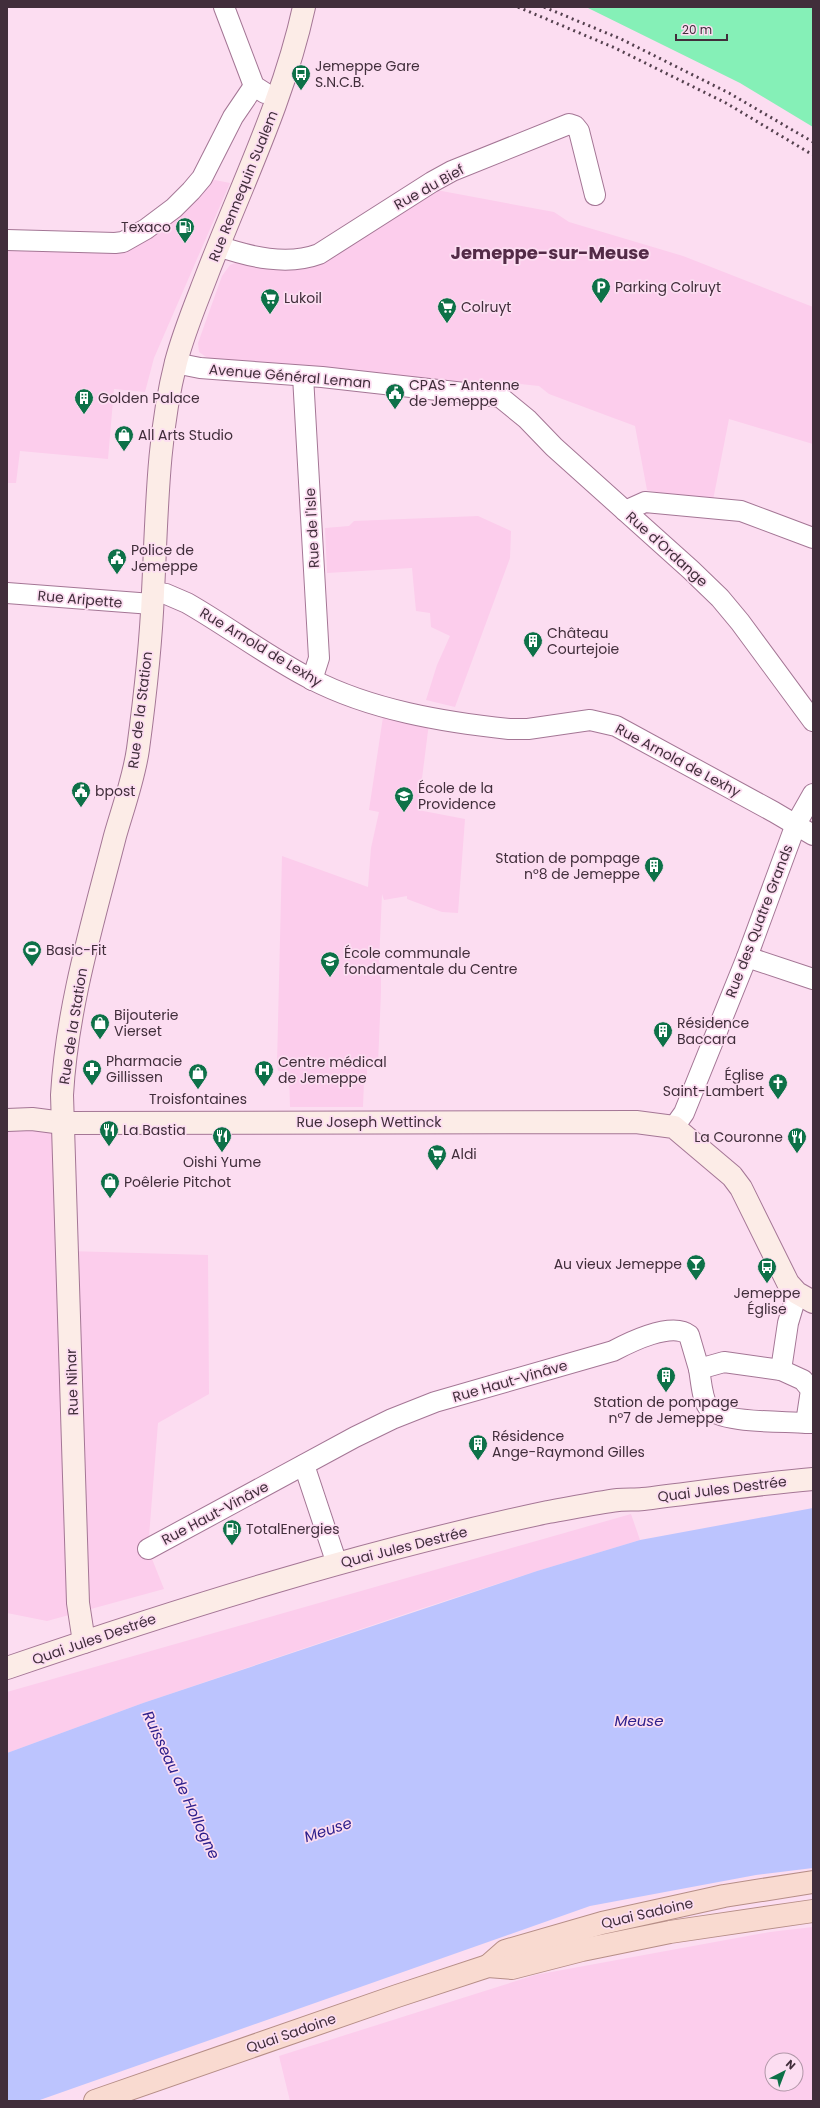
<svg xmlns="http://www.w3.org/2000/svg" width="820" height="2108" viewBox="0 0 820 2108" font-family="Poppins,sans-serif">
<rect width="100%" height="100%" fill="#fcddf1"/>
<g fill="#fccdec" fill-rule="evenodd">
<polygon points="210,179 230,183 154,358 145,392 114,389 108,459 20,451 16,483 7,483 7,247 121,249 133,248 192,203"/>
<polygon points="431,189 554,212 569,222 683,256 813,307 813,444 729,419 713,500 661,493 647,490 635,426 549,394 539,386 511,383 503,387 307,366 209,359 199,352 198,343 222,276 230,265 238,262 290,267"/>
<polygon points="478,516 511,531 510,558 455,707 426,700 437,665 450,636 431,627 430,613 416,611 412,568 327,573 325,528 349,526 354,521"/>
<polygon points="383,717 429,723 418,810 465,819 458,913 442,912 407,899 407,896 384,900 382,894 379,962 381,966 381,992 378,1064 367,1064 367,1080 364,1080 363,1107 290,1107 289,1072 278,1071 277,1064 282,856 368,887 371,848 379,812 369,810"/>
<polygon points="7,1120 63,1123 68,1251 208,1255 209,1394 158,1423 148,1549 164,1589 47,1621 7,1613"/>
<polygon points="631,1514 640,1540 537,1571 417,1610 143,1703 7,1753 7,1692"/>
<path d="M813,1927v174h-523l-11,-45 256,-81 235,-43zM772,2060h24v24h-24z"/>
</g>
<polygon fill="#85f0b7" points="586,7 813,7 813,127 740,83"/>
<polygon fill="#bcc4fe" points="813,1508 813,1868 756,1875 590,1906 37,2101 7,2101 7,1753 143,1703 537,1571 640,1540"/>
<g fill="none" stroke-linecap="round" stroke-linejoin="round">
<defs>
<g id="street">
<polyline points="224,7 254,86 265,93"/>
<polyline points="7,240 115,243 123,242 146,229 174,208 191,191 202,178 233,117 254,86"/>
<path d="M218,246c32,11 69,20 101,8l113,-72 20,-11 117,-47 6,2 4,5 16,64"/>
<polyline points="175,363 200,368 322,377 500,397 527,419 554,447 691,570 720,598 740,622 813,721"/>
<polyline points="303,376 319,658 312,680"/>
<polyline points="625,511 645,502 741,511 813,538"/>
<path d="M153,592l13,2 21,9c42,24 81,54 124,76 60,31 132,43 198,50h19l62,-9 26,6 158,86 39,23"/>
<polyline points="7,593 152,604"/>
<polyline points="747,957 813,979"/>
<polyline points="674,1127 684,1113 747,957 796,824 813,794"/>
<polyline points="781,1370 788,1323 797,1293"/>
<path d="M806,1423l5,-33 -8,-10 -22,-10 -57,-8 -25,7c2,11 3,29 9,38 10,17 77,14 98,16h7"/>
<polyline points="304,1465 337,1564"/>
<path d="M148,1549l207,-112 37,-18 43,-17 178,-51c17,-9 59,-30 76,-16l10,34"/>
</g>
<g id="secondary">
<polyline points="7,1120 32,1119 63,1123 636,1122 674,1127 732,1176 741,1188 788,1283 797,1293 813,1302"/>
<path d="M84,1642l-6,-39 -16,-508c5,-88 31,-173 53,-259 8,-28 19,-58 23,-87 7,-52 13,-105 15,-157 4,-77 4,-155 23,-230 8,-31 21,-61 32,-90 34,-88 76,-173 96,-265"/>
<path d="M7,1668c178,-61 357,-117 541,-156 23,-4 47,-9 70,-12 8,-1 17,0 25,-1 57,-7 113,-15 170,-20"/>
</g>
<g id="primary">
<polyline points="488,1966 505,1951 602,1923 724,1896 813,1882"/>
<polyline points="95,2101 397,1996 488,1966 512,1968 582,1950 670,1932 813,1911"/>
</g>
</defs>
<use href="#street" stroke="#a47695" stroke-width="22"/>
<use href="#secondary" stroke="#a47695" stroke-width="24"/>
<use href="#primary" stroke="#b68e87" stroke-width="24"/>
<use href="#street" stroke="#fff" stroke-width="20"/>
<use href="#secondary" stroke="#fcece7" stroke-width="22"/>
<use href="#primary" stroke="#f9dad0" stroke-width="22"/>
<g stroke="#54404e" stroke-width="3" stroke-dasharray="2 4" stroke-linecap="butt">
<polyline points="518,7 615,48 726,103 813,155"/>
<polyline points="544,7 621,39 729,93 813,142"/>
</g>
</g>
<defs>
<symbol id="bus-pin" viewBox="-11 -11 22 30"><path d="M0 17L-7.5 6A9.5 9.5 0 1 1 7.5 6Z" fill="#0d7148" stroke="#fcddf1"/><path d="M-5-6H5V4H4V6H2V4H-2V6H-4V4H-5ZM-3.5-4V0h7V-4ZM-3.5 1.2v1.5H-2V1.2ZM2 1.2v1.5H3.5V1.2Z" fill="#fff"/></symbol>
<symbol id="fuel-pin" viewBox="-11 -11 22 30"><path d="M0 17L-7.5 6A9.5 9.5 0 1 1 7.5 6Z" fill="#0d7148" stroke="#fcddf1"/><path d="M-5.5-6h7V0h2V4h1.3V-2.5L3-4.5l.8-.8L6-3V5H2.5V1h-1V6h-7ZM-4.2-4.7v3.2H.2V-4.7Z" fill="#fff"/></symbol>
<symbol id="parking-pin" viewBox="-11 -11 22 30"><path d="M0 17L-7.5 6A9.5 9.5 0 1 1 7.5 6Z" fill="#0d7148" stroke="#fcddf1"/><path d="M-3.5-5.5H1a3.5 3.5 0 0 1 0 7H-1V5.5H-3.5ZM-1-3.4V-.6H.8a1.4 1.4 0 0 0 0-2.8Z" fill="#fff"/></symbol>
<symbol id="supermarket-pin" viewBox="-11 -11 22 30"><path d="M0 17L-7.5 6A9.5 9.5 0 1 1 7.5 6Z" fill="#0d7148" stroke="#fcddf1"/><path d="M-6-5.5h2.5l.6 2H6L4.5 2H-2.5L-4.4-4H-6ZM-1.5 3.2a1.3 1.3 0 1 0 .1 0ZM3 3.2a1.3 1.3 0 1 0 .1 0Z" fill="#fff"/></symbol>
<symbol id="civic-pin" viewBox="-11 -11 22 30"><path d="M0 17L-7.5 6A9.5 9.5 0 1 1 7.5 6Z" fill="#0d7148" stroke="#fcddf1"/><path d="M-.6-6.5H3V-4.5H.6V-3L4-1V1h2V6H-6V1h2V-1L-.6-3ZM-1.2 2.5V6h2.4V2.5Z" fill="#fff"/></symbol>
<symbol id="building-pin" viewBox="-11 -11 22 30"><path d="M0 17L-7.5 6A9.5 9.5 0 1 1 7.5 6Z" fill="#0d7148" stroke="#fcddf1"/><path d="M-4-6H4V6H1V3H-1V6H-4ZM-2.5-4.3h1.7v1.8h-1.7ZM.8-4.3h1.7v1.8H.8ZM-2.5-1h1.7V.8h-1.7ZM.8-1h1.7V.8H.8Z" fill="#fff"/></symbol>
<symbol id="shop-pin" viewBox="-11 -11 22 30"><path d="M0 17L-7.5 6A9.5 9.5 0 1 1 7.5 6Z" fill="#0d7148" stroke="#fcddf1"/><path d="M-5-2.5h2.3a2.7 3.5 0 0 1 5.4 0H5L5.5 6h-11ZM-1.5-2.5h3a1.5 2.3 0 0 0-3 0Z" fill="#fff"/></symbol>
<symbol id="school-pin" viewBox="-11 -11 22 30"><path d="M0 17L-7.5 6A9.5 9.5 0 1 1 7.5 6Z" fill="#0d7148" stroke="#fcddf1"/><path d="M0-5L7-2L0 1L-7-2ZM-4 1L0 2.5L4 1V4Q0 6-4 4Z" fill="#fff"/></symbol>
<symbol id="stadium-pin" viewBox="-11 -11 22 30"><path d="M0 17L-7.5 6A9.5 9.5 0 1 1 7.5 6Z" fill="#0d7148" stroke="#fcddf1"/><path d="M0-5a6.5 5 0 1 0 0 10a6.5 5 0 1 0 0-10ZM-3.5-1.8h7v3.6h-7Z" fill="#fff"/></symbol>
<symbol id="pharmacy-pin" viewBox="-11 -11 22 30"><path d="M0 17L-7.5 6A9.5 9.5 0 1 1 7.5 6Z" fill="#0d7148" stroke="#fcddf1"/><path d="M-2-6h4v4h4v4h-4v4h-4v-4h-4v-4h4Z" fill="#fff"/></symbol>
<symbol id="hospital-pin" viewBox="-11 -11 22 30"><path d="M0 17L-7.5 6A9.5 9.5 0 1 1 7.5 6Z" fill="#0d7148" stroke="#fcddf1"/><path d="M-5-5h3v3.5h4V-5h3V5h-3V1.5h-4V5h-3Z" fill="#fff"/></symbol>
<symbol id="church-pin" viewBox="-11 -11 22 30"><path d="M0 17L-7.5 6A9.5 9.5 0 1 1 7.5 6Z" fill="#0d7148" stroke="#fcddf1"/><path d="M-1.2-6h2.4v3.5h3.3v2.4h-3.3V6h-2.4V-.1h-3.3v-2.4h3.3Z" fill="#fff"/></symbol>
<symbol id="restaurant-pin" viewBox="-11 -11 22 30"><path d="M0 17L-7.5 6A9.5 9.5 0 1 1 7.5 6Z" fill="#0d7148" stroke="#fcddf1"/><path d="M-5-6h1v4h1v-4h1v4h1v-4h1v5L-1.5 .5V6h-2V.5L-5-1ZM5-6V6H3V1.5H1.5Q1.5-4 5-6Z" fill="#fff"/></symbol>
<symbol id="bar-pin" viewBox="-11 -11 22 30"><path d="M0 17L-7.5 6A9.5 9.5 0 1 1 7.5 6Z" fill="#0d7148" stroke="#fcddf1"/><path d="M-6-5H6L.8 .8V4.5H3.5V6h-7V4.5H-.8V.8Z" fill="#fff"/></symbol>
</defs>
<g fill-rule="evenodd">
<use href="#bus-pin" x="290" y="63" width="22" height="30"/>
<use href="#fuel-pin" x="174" y="216" width="22" height="30"/>
<use href="#parking-pin" x="590" y="276" width="22" height="30"/>
<use href="#supermarket-pin" x="259" y="287" width="22" height="30"/>
<use href="#supermarket-pin" x="436" y="296" width="22" height="30"/>
<use href="#civic-pin" x="384" y="382" width="22" height="30"/>
<use href="#building-pin" x="73" y="387" width="22" height="30"/>
<use href="#shop-pin" x="113" y="424" width="22" height="30"/>
<use href="#civic-pin" x="106" y="547" width="22" height="30"/>
<use href="#building-pin" x="522" y="630" width="22" height="30"/>
<use href="#civic-pin" x="70" y="780" width="22" height="30"/>
<use href="#school-pin" x="393" y="785" width="22" height="30"/>
<use href="#building-pin" x="643" y="855" width="22" height="30"/>
<use href="#stadium-pin" x="21" y="939" width="22" height="30"/>
<use href="#school-pin" x="319" y="950" width="22" height="30"/>
<use href="#shop-pin" x="89" y="1012" width="22" height="30"/>
<use href="#building-pin" x="652" y="1020" width="22" height="30"/>
<use href="#pharmacy-pin" x="81" y="1058" width="22" height="30"/>
<use href="#hospital-pin" x="253" y="1059" width="22" height="30"/>
<use href="#shop-pin" x="187" y="1062" width="22" height="30"/>
<use href="#church-pin" x="767" y="1072" width="22" height="30"/>
<use href="#restaurant-pin" x="98" y="1119" width="22" height="30"/>
<use href="#restaurant-pin" x="211" y="1125" width="22" height="30"/>
<use href="#restaurant-pin" x="786" y="1126" width="22" height="30"/>
<use href="#supermarket-pin" x="426" y="1143" width="22" height="30"/>
<use href="#shop-pin" x="99" y="1171" width="22" height="30"/>
<use href="#bar-pin" x="685" y="1253" width="22" height="30"/>
<use href="#bus-pin" x="756" y="1256" width="22" height="30"/>
<use href="#building-pin" x="655" y="1365" width="22" height="30"/>
<use href="#building-pin" x="467" y="1433" width="22" height="30"/>
<use href="#fuel-pin" x="221" y="1518" width="22" height="30"/>
</g>
<g text-anchor="middle" stroke-width="3.5" stroke-linejoin="round" paint-order="stroke">
<g font-size="14" fill="#412e3b" stroke="#fcddf1" text-anchor="start">
<text x="315" y="71">Jemeppe Gare<tspan x="315" dy="16">S.N.C.B.</tspan></text>
<text x="171" y="232" text-anchor="end">Texaco</text>
<text x="615" y="292">Parking Colruyt</text>
<text x="284" y="303">Lukoil</text>
<text x="461" y="312">Colruyt</text>
<text x="409" y="390">CPAS - Antenne<tspan x="409" dy="16">de Jemeppe</tspan></text>
<text x="98" y="403">Golden Palace</text>
<text x="138" y="440">All Arts Studio</text>
<text x="131" y="555">Police de<tspan x="131" dy="16">Jemeppe</tspan></text>
<text x="547" y="638">Château<tspan x="547" dy="16">Courtejoie</tspan></text>
<text x="418" y="793">École de la<tspan x="418" dy="16">Providence</tspan></text>
<text x="95" y="796">bpost</text>
<text x="640" y="863" text-anchor="end">Station de pompage<tspan x="640" dy="16">n°8 de Jemeppe</tspan></text>
<text x="46" y="955">Basic-Fit</text>
<text x="344" y="958">École communale<tspan x="344" dy="16">fondamentale du Centre</tspan></text>
<text x="114" y="1020">Bijouterie<tspan x="114" dy="16">Vierset</tspan></text>
<text x="677" y="1028">Résidence<tspan x="677" dy="16">Baccara</tspan></text>
<text x="106" y="1066">Pharmacie<tspan x="106" dy="16">Gillissen</tspan></text>
<text x="278" y="1067">Centre médical<tspan x="278" dy="16">de Jemeppe</tspan></text>
<text x="764" y="1080" text-anchor="end">Église<tspan x="764" dy="16">Saint-Lambert</tspan></text>
<text x="198" y="1104" text-anchor="middle">Troisfontaines</text>
<text x="123" y="1135">La Bastia</text>
<text x="783" y="1142" text-anchor="end">La Couronne</text>
<text x="451" y="1159">Aldi</text>
<text x="222" y="1167" text-anchor="middle">Oishi Yume</text>
<text x="124" y="1187">Poêlerie Pitchot</text>
<text x="682" y="1269" text-anchor="end">Au vieux Jemeppe</text>
<text x="767" y="1298" text-anchor="middle">Jemeppe<tspan x="767" dy="16">Église</tspan></text>
<text x="666" y="1407" text-anchor="middle">Station de pompage<tspan x="666" dy="16">n°7 de Jemeppe</tspan></text>
<text x="492" y="1441">Résidence<tspan x="492" dy="16">Ange-Raymond Gilles</tspan></text>
<text x="246" y="1534">TotalEnergies</text>
</g>
<g font-size="14" fill="#412e3b" stroke="#fcddf1">
<text transform="translate(243 186) rotate(-68)" y="5">Rue Rennequin Sualem</text>
<text transform="translate(429 187) rotate(-29)" y="5">Rue du Bief</text>
<text transform="translate(290 376) rotate(5)" y="5">Avenue Général Leman</text>
<text transform="translate(312 528) rotate(-93)" y="5">Rue de l'Isle</text>
<text transform="translate(667 549) rotate(42)" y="5">Rue d'Ordange</text>
<text transform="translate(80 599) rotate(5)" y="5">Rue Aripette</text>
<text transform="translate(261 647) rotate(31)" y="5">Rue Arnold de Lexhy</text>
<text transform="translate(140 710) rotate(-83)" y="5">Rue de la Station</text>
<text transform="translate(678 760) rotate(28)" y="5">Rue Arnold de Lexhy</text>
<text transform="translate(759 921) rotate(-69)" y="5">Rue des Quatre Grands</text>
<text transform="translate(73 1026) rotate(-81)" y="5">Rue de la Station</text>
<text x="369" y="1127">Rue Joseph Wettinck</text>
<text transform="translate(510 1381) rotate(-16)" y="5">Rue Haut-Vinâve</text>
<text transform="translate(72 1382) rotate(-92)" y="5">Rue Nihar</text>
<text transform="translate(722 1489) rotate(-7)" y="5">Quai Jules Destrée</text>
<text transform="translate(215 1513) rotate(-28)" y="5">Rue Haut-Vinâve</text>
<text transform="translate(404 1547) rotate(-14)" y="5">Quai Jules Destrée</text>
<text transform="translate(94 1639) rotate(-19)" y="5">Quai Jules Destrée</text>
<text transform="translate(647 1913) rotate(-13)" y="5">Quai Sadoine</text>
<text transform="translate(291 2033) rotate(-19)" y="5">Quai Sadoine</text>
</g>
<g font-size="15" font-style="italic" fill="#2e208c" stroke="#fcddf1">
<text x="639" y="1726">Meuse</text>
<text transform="translate(181 1785) rotate(65)" y="5">Ruisseau de Hollogne</text>
<text transform="translate(328 1830) rotate(-18)" y="5">Meuse</text>
</g>
<g font-size="18" font-weight="bold" fill="#532b47" stroke="#fcddf1">
<text x="550" y="259">Jemeppe-sur-Meuse</text>
</g>
</g>
<rect width="820" height="2108" fill="none" stroke="#412e3b" stroke-width="16"/>
<g transform="translate(784 2072) rotate(42)"><circle r="19" fill="#fcddf1" stroke="#b197a8"/>
<path d="M0-3L7 15L0 10L-7 15Z" fill="#0d7148"/>
<text y="-6" font-size="11" font-weight="bold" text-anchor="middle" fill="#412e3b">N</text>
</g>
<path d="M676 34v6h51v-6" fill="none" stroke="#412e3b" stroke-width="2"/>
<text x="682" y="34" font-size="12" fill="#412e3b" stroke="#fcddf1" stroke-width="3" paint-order="stroke">20 m</text>
</svg>
